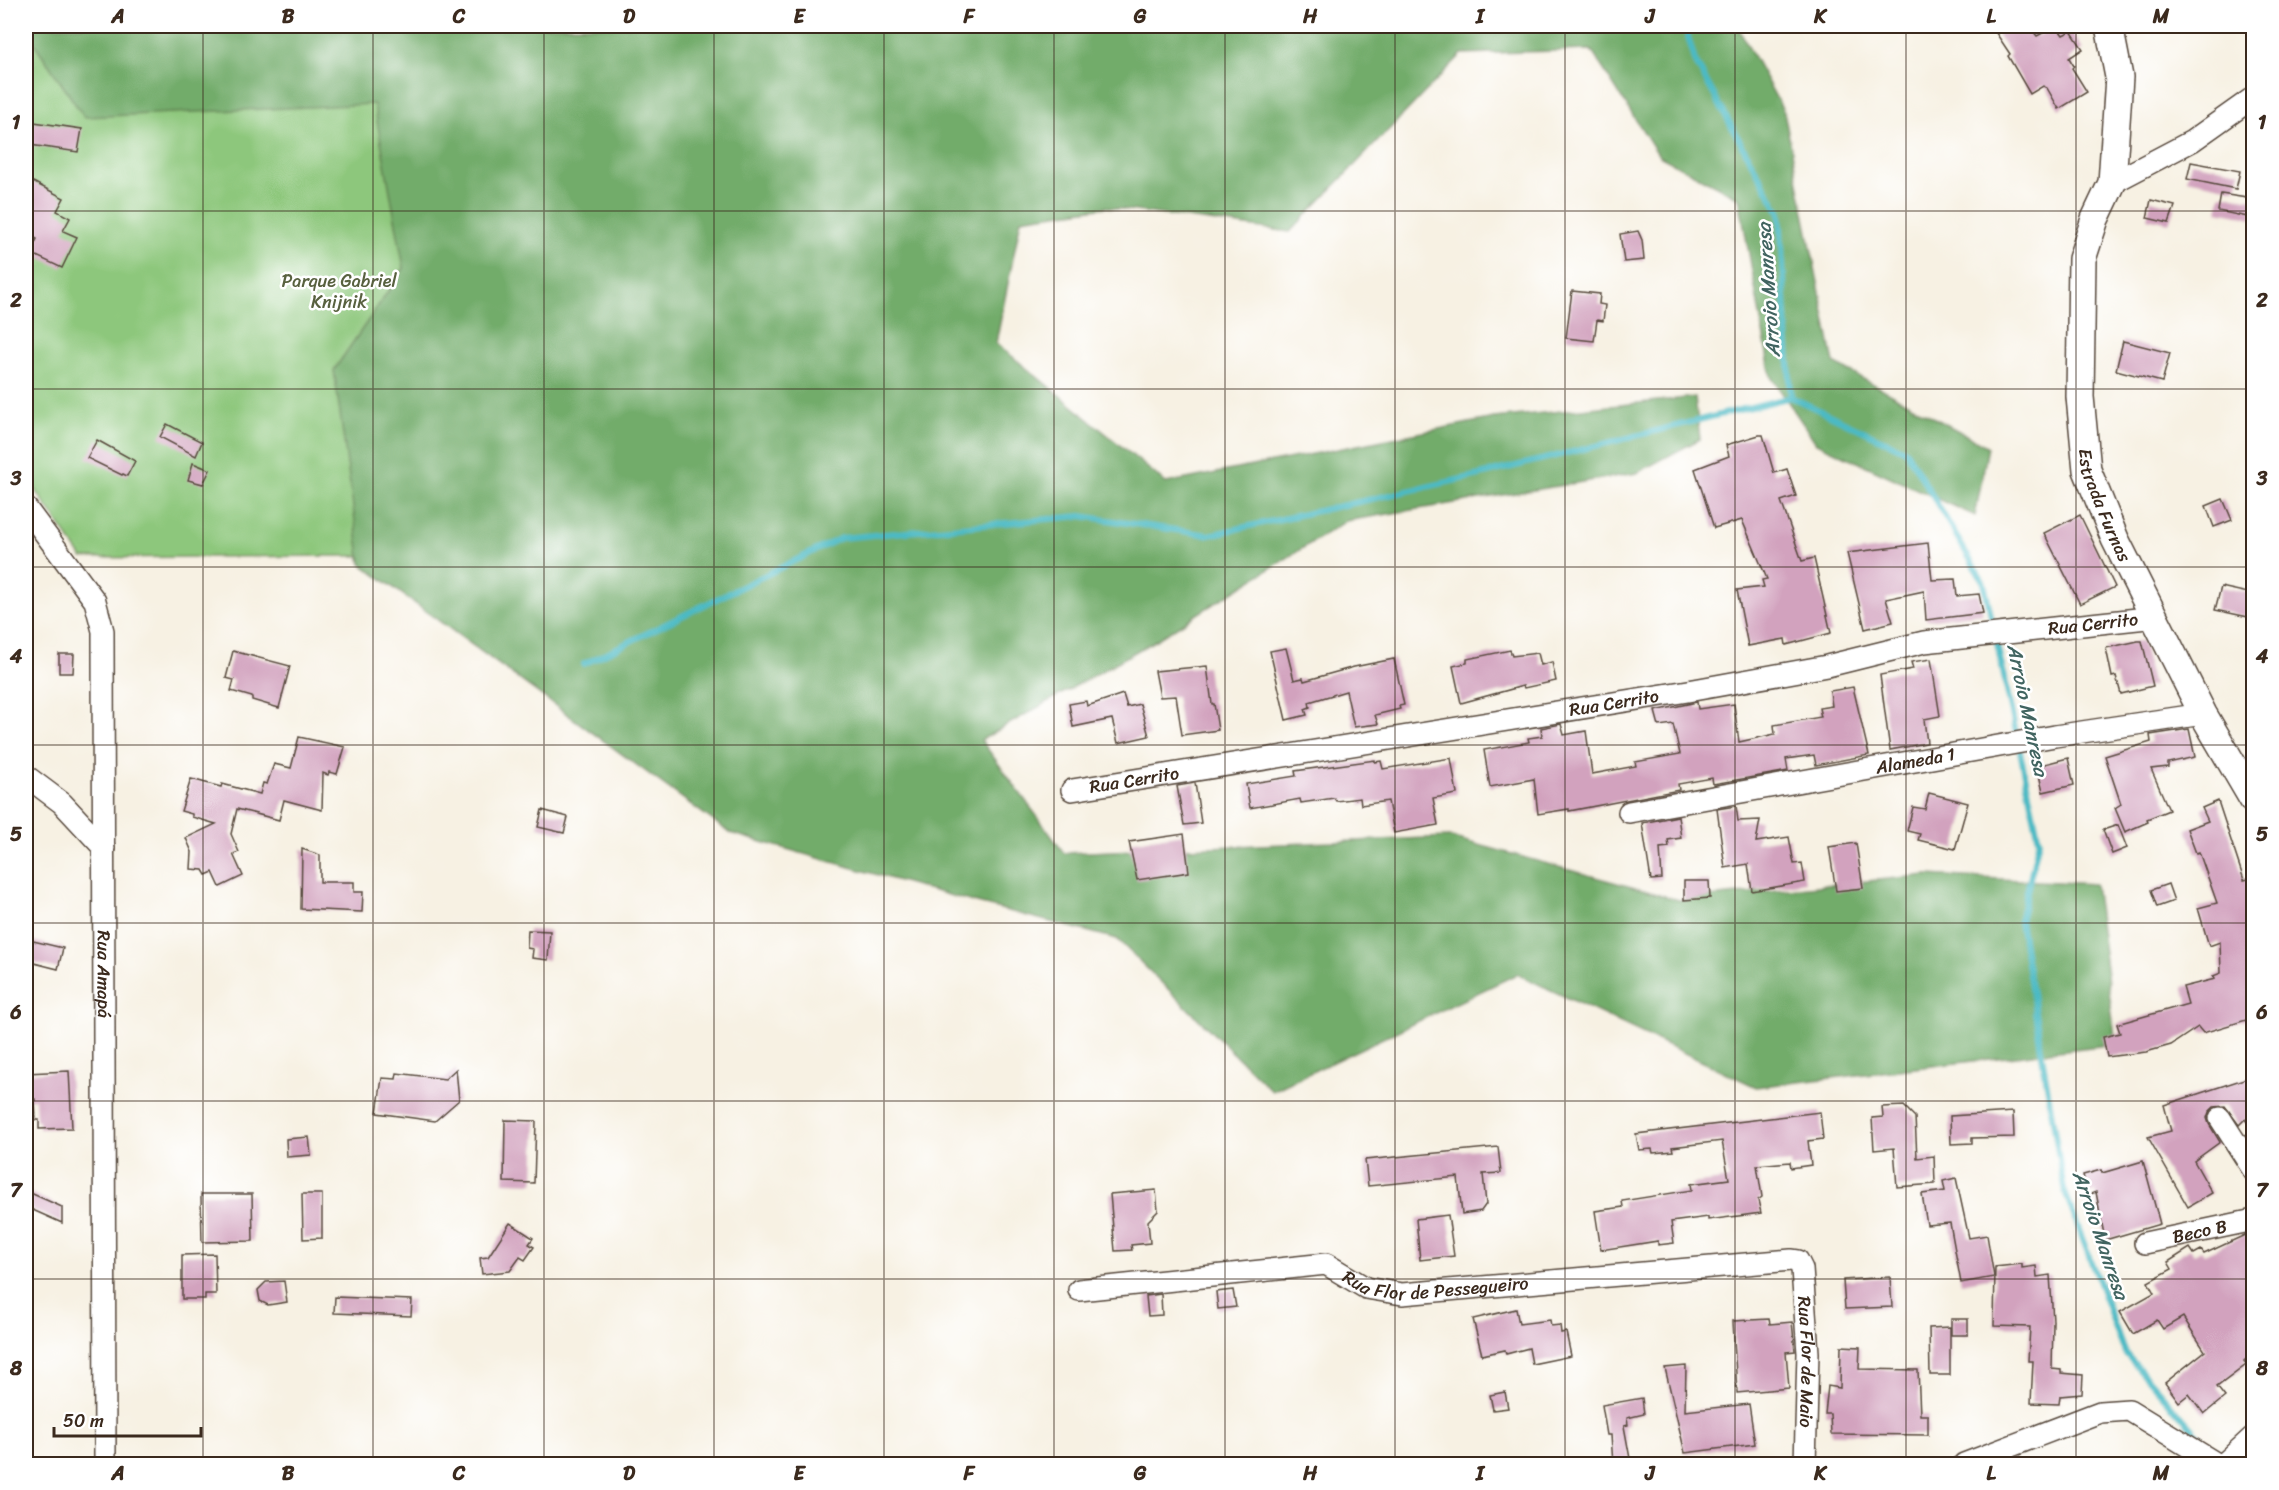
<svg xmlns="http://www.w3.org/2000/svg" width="2279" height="1490" viewBox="0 0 2279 1490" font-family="Sriracha,sans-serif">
<rect width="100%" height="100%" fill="#fff"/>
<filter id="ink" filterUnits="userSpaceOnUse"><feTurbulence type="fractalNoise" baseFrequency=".0167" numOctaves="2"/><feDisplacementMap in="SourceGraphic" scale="12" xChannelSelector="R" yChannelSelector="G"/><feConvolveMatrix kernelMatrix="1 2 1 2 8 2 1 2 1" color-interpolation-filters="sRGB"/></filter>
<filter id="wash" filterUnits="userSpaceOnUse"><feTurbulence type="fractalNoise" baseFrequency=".008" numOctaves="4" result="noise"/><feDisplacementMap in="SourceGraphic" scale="24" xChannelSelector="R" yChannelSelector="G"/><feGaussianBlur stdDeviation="1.35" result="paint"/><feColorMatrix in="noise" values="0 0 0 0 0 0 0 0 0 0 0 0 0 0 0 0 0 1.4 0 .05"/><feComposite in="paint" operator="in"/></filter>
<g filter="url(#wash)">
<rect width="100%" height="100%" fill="#f7f1e3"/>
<polygon fill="#8dc77b" stroke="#64784c" stroke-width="1.5" points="26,26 691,26 610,554 82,558 26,476"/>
<polygon fill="#72ac6b" stroke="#566b44" stroke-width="1.5" points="26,26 1737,26 1784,112 1834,363 1988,447 1975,516 1816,443 1771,377 1739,198 1659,156 1591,50 1462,54 1290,232 1106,207 1021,219 996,343 1166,483 1494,418 1695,397 1700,439 1637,473 1346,521 1156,640 981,740 1064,853 1450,837 1679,900 1927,875 2095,884 2116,1044 1756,1087 1517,974 1272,1091 1117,939 973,902 730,833 361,564 334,370 404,268 374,104 84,117 26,31"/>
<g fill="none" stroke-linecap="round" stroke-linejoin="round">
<g stroke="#4bbac4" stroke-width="6">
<polyline points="1685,26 1695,61 1780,213 1791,397 1906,451 1984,583 2039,840 2020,921 2064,1189 2125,1353 2213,1452"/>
<polyline points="584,664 841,538 1081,516 1209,535 1480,475 1791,397"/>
</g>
</g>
<g id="blocks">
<g fill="#d2a2be">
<polygon points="2007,26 2029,26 2037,36 2056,26 2063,35 2071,31 2083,49 2069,58 2074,66 2072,68 2087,92 2059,109 2047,88 2043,86 2030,94 2008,56 2010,54 1996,33"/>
<polygon points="34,122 82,129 78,152 30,145"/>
<polygon points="2191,162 2240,171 2236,189 2187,179"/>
<polygon points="33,182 64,198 57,211 70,218 63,231 77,237 62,268 30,253 37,239 26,233 31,220 26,218 26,196"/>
<polygon points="2221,194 2253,199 2253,218 2218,211"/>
<polygon points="2151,200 2175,206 2169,223 2147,218"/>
<polygon points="1638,231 1642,240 1644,260 1624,262 1620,234"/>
<polygon points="1572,291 1600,294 1599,304 1605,305 1603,321 1597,320 1594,341 1566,338"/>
<polygon points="2123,341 2170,353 2162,382 2116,370"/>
<polygon points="167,424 202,442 196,456 160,437"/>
<polygon points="1759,435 1763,435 1774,473 1787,469 1796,496 1781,501 1802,561 1814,558 1831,633 1786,645 1785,639 1748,646 1737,590 1764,587 1762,580 1767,579 1742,520 1714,528 1695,469 1729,456 1726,445"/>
<polygon points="97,440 135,461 127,476 123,474 122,475 87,458"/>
<polygon points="193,463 210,470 203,484 188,480"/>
<polygon points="2223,499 2232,520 2214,527 2206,506"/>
<polygon points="2080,515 2115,587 2080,604 2044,533"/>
<polygon points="1928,543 1932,580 1955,579 1957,596 1979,594 1983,613 1926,620 1924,591 1886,599 1893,622 1865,629 1847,553"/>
<polygon points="2221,587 2253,594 2253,618 2215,610"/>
<polygon points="2138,641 2142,641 2153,686 2121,694 2116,676 2112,677 2106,648"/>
<polygon points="1286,648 1294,680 1303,678 1304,681 1354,667 1394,659 1404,705 1399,706 1400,709 1375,715 1378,724 1354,727 1346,691 1309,702 1310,707 1305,709 1307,715 1286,720 1270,651"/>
<polygon points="1510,650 1512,656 1538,653 1541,665 1552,662 1556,681 1524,688 1523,686 1461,703 1453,666 1467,663 1467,659"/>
<polygon points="233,651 290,666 279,708 252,700 252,697 231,691 234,680 226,678"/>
<polygon points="59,654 74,654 73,673 59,673"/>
<polygon points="1931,659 1940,716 1924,719 1927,743 1890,750 1880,675 1913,669 1911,662"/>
<polygon points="1207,666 1212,704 1214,704 1218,730 1182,735 1176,696 1160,697 1155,671"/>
<polygon points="1853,687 1869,755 1816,765 1814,755 1786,759 1788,771 1713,784 1712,778 1678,784 1679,790 1569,811 1569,809 1538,814 1534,779 1490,787 1484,750 1529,742 1528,738 1542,736 1541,728 1561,724 1564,735 1586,731 1592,774 1636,766 1635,762 1680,754 1673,724 1659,726 1655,711 1697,702 1698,709 1734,704 1739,742 1775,734 1774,725 1821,717 1819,708 1832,706 1830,691"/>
<polygon points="1123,694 1127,707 1140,704 1149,736 1118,743 1112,719 1073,727 1069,704 1086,701 1087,706"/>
<polygon points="2189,729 2195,757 2168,763 2168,767 2151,769 2169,810 2147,819 2148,822 2125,832 2115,808 2121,804 2105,756 2151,742 2150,735"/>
<polygon points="299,737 345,747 337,774 329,772 328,775 323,773 322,810 284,800 279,820 237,809 231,834 239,852 233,854 243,876 220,887 213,872 206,875 203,870 191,869 192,852 186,838 216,824 192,817 192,814 181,811 191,779 221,787 222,784 260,794 263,783 267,784 274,764 291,768"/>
<polygon points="1451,758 1457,794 1433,798 1438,825 1394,833 1388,801 1361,805 1360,798 1336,801 1334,798 1301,803 1300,799 1250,808 1246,784 1296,776 1295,771 1375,760 1375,762 1381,761 1383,769"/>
<polygon points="2068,758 2074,785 2043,792 2037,766"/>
<polygon points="1195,783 1201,823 1184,825 1177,786"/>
<polygon points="1929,793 1968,803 1955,849 1918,840 1920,834 1907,831 1913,807 1925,809"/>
<polygon points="2218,801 2244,880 2253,878 2253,1018 2203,1033 2198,1027 2171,1045 2146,1052 2107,1057 2103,1037 2120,1033 2117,1024 2188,1004 2183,987 2215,979 2213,976 2221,973 2220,942 2209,946 2198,908 2217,903 2199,852 2196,853 2187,829 2208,821 2202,808"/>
<polygon points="1736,806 1738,821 1760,820 1756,842 1789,837 1794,864 1802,863 1805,882 1752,891 1748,864 1725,868 1717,809"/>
<polygon points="542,810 568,817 564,833 538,827"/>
<polygon points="1678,816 1681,838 1668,840 1669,847 1660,848 1662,879 1651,880 1642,823"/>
<polygon points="2118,825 2127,848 2112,854 2103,830"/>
<polygon points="1184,834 1189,872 1137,880 1129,842"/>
<polygon points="1856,843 1863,888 1836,891 1829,847"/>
<polygon points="302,849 320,855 320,882 354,882 354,892 363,892 362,912 301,909"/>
<polygon points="1684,881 1709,881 1710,898 1684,900"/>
<polygon points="2168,884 2174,901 2157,907 2151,890"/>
<polygon points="528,930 550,931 548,960 532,958 533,949 527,948"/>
<polygon points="29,940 63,948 58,969 26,961"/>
<polygon points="456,1069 459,1100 435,1121 377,1113 382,1078 396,1079 397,1073 445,1079"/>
<polygon points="69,1071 72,1128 39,1129 39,1120 36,1120 35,1099 27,1100 26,1073"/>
<polygon points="2253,1076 2253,1131 2245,1119 2239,1125 2225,1106 2214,1107 2209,1112 2207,1118 2209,1124 2220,1142 2194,1161 2212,1193 2188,1207 2148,1137 2171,1131 2164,1105"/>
<polygon points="1904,1106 1915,1117 1917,1158 1934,1156 1935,1184 1897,1187 1894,1148 1874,1150 1872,1118 1883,1117 1882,1107"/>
<polygon points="1820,1112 1823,1139 1808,1141 1811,1165 1791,1168 1790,1162 1757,1165 1762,1197 1758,1200 1761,1213 1708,1220 1708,1217 1671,1222 1674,1243 1658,1245 1658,1241 1601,1250 1595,1211 1623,1207 1622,1201 1692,1190 1691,1184 1729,1179 1722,1141 1672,1147 1673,1151 1653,1153 1652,1149 1639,1150 1636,1134"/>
<polygon points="2013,1112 2014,1137 1972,1138 1972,1143 1951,1144 1950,1116"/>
<polygon points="505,1120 536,1121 534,1183 504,1182"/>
<polygon points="309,1137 311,1155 287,1157 286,1139"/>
<polygon points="1498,1147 1501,1173 1483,1174 1486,1204 1481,1211 1462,1214 1458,1177 1368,1186 1365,1160"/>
<polygon points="2143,1161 2160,1224 2105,1240 2096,1192 2088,1195 2083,1175 2101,1170 2102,1173"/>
<polygon points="1956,1178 1969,1238 1987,1235 1994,1277 1961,1283 1950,1223 1927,1225 1922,1194 1945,1191 1943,1181"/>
<polygon points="1156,1190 1158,1211 1148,1221 1150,1243 1131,1245 1132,1250 1115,1251 1110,1194"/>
<polygon points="26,1191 62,1207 62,1223 26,1207"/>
<polygon points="201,1194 252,1194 253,1241 202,1242"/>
<polygon points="302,1194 322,1194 322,1238 303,1239"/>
<polygon points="1448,1215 1454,1256 1420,1260 1416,1219"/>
<polygon points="510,1223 533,1238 529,1244 534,1247 525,1260 520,1257 510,1271 482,1274 480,1258 488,1257"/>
<polygon points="2247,1234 2253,1250 2253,1353 2244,1361 2246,1365 2217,1387 2225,1397 2204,1414 2189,1394 2179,1402 2165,1383 2205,1351 2183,1317 2163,1329 2157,1320 2133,1334 2120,1312 2154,1293 2148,1282 2172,1269 2168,1262 2190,1248 2194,1254 2201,1250 2204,1254"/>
<polygon points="215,1254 216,1294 205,1294 205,1299 182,1299 182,1255"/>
<polygon points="2022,1264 2022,1268 2036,1266 2037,1277 2050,1275 2053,1321 2052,1369 2061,1370 2061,1373 2083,1375 2082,1394 2060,1396 2059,1404 2031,1403 2033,1361 2028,1361 2030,1327 1994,1326 1995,1267"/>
<polygon points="1890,1277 1892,1307 1845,1309 1843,1280"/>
<polygon points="284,1281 287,1302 268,1305 260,1301 258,1290 266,1282"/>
<polygon points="1233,1290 1236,1307 1218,1309 1216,1292"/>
<polygon points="1161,1294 1162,1315 1148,1316 1146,1296"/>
<polygon points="335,1297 412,1300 411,1316 334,1313"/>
<polygon points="1516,1309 1519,1324 1550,1320 1551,1326 1560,1325 1561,1333 1566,1332 1571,1356 1532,1364 1529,1348 1506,1354 1505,1350 1482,1355 1473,1319"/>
<polygon points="1769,1319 1770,1324 1792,1322 1795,1351 1786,1352 1789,1388 1737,1393 1733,1321"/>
<rect x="1951" y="1319" width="17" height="16"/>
<polygon points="1950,1327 1950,1375 1930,1375 1929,1328"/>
<polygon points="1841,1346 1860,1347 1859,1369 1918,1370 1920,1415 1928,1415 1928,1435 1831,1434 1830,1414 1825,1414 1828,1386 1840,1388"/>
<polygon points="1686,1366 1685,1411 1749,1404 1755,1444 1685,1453 1665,1368"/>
<polygon points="1505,1392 1508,1408 1493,1410 1490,1395"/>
<polygon points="1642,1398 1644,1414 1627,1418 1628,1425 1624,1426 1631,1464 1613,1464 1611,1435 1607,1435 1602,1405"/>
</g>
</g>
</g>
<g filter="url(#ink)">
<use href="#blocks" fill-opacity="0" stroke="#57483c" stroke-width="1.5"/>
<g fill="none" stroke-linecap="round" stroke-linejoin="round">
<defs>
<g id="minor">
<polyline points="2112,183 2192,141 2254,97"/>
<path id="s1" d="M26,508l69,93 8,30 2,833"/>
<polyline points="26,776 62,803 104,848"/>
<path id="s2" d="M1072,790l616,-99 139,-25 97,-24 232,-25"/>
<path id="s3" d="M1629,812l426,-76 148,-22"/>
<polyline points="2220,1118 2254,1171"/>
<path id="s4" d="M2145,1243l109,-23"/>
<path id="s5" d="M1079,1290l247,-26 40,24 36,6 389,-34 7,1 4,8 6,84 -3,111"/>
<polyline points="1964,1464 2100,1412 2129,1410 2217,1464"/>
</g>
<g id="tertiary">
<path id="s6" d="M2109,26l10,51 -7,106 -17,36 -13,40 -2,138 7,73 28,69 88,175 51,87"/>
<polyline points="2228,1464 2254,1440"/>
</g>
</defs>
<use href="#minor" stroke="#57483c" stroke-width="24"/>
<use href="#tertiary" stroke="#57483c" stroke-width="30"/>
<use href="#minor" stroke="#fff" stroke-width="21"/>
<use href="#tertiary" stroke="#fff" stroke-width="27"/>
</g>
</g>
<path fill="none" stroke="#3b2a1e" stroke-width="1.5" stroke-opacity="0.55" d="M203,26v1438M373,26v1438M544,26v1438M714,26v1438M884,26v1438M1054,26v1438M1225,26v1438M1395,26v1438M1565,26v1438M1735,26v1438M1906,26v1438M2076,26v1438M26,211h2228M26,389h2228M26,567h2228M26,745h2228M26,923h2228M26,1101h2228M26,1279h2228"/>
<g text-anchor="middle" stroke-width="5" stroke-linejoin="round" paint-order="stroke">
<g font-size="18" fill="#58613f" stroke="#fff">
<text x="339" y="287">Parque Gabriel<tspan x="339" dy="21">Knijnik</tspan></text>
</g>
<g font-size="18" fill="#3b2a1e" stroke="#fff">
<text dy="6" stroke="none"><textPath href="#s6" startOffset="490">Estrada Furnas</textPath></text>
<text dy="6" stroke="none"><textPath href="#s2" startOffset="1035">Rua Cerrito</textPath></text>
<text dy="6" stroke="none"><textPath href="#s2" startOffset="549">Rua Cerrito</textPath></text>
<text dy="6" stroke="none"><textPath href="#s3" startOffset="291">Alameda 1</textPath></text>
<text dy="6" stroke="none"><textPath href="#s2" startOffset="63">Rua Cerrito</textPath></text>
<text dy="6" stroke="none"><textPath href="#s1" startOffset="490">Rua Amapá</textPath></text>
<text dy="6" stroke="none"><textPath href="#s4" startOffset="56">Beco B</textPath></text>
<text dy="6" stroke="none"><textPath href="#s5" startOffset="364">Rua Flor de Pessegueiro</textPath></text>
<text dy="6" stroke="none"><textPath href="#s5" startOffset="831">Rua Flor de Maio</textPath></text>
</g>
<g font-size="20" font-style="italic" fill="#416460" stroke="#fff">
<text transform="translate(1768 290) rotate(-94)" y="7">Arroio Manresa</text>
<text transform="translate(2028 710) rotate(78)" y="7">Arroio Manresa</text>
<text transform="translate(2101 1235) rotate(71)" y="7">Arroio Manresa</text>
</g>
</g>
<rect width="2279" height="1490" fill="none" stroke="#fff" stroke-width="66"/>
<path d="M54 1427v9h147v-9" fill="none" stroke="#3b2a1e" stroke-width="3"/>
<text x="63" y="1427" font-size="18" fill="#3b2a1e" stroke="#ffffff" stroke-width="4.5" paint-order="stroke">50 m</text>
<rect x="33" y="33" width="2213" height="1424" fill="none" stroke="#3b2a1e" stroke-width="2"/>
<g font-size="20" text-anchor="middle" font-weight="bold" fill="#3b2a1e">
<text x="118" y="23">A</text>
<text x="288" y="23">B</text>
<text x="459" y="23">C</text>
<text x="629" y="23">D</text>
<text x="799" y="23">E</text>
<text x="969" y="23">F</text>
<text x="1140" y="23">G</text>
<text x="1310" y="23">H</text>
<text x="1480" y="23">I</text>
<text x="1650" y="23">J</text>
<text x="1820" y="23">K</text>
<text x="1991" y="23">L</text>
<text x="2161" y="23">M</text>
<text x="16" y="129">1</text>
<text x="2262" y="129">1</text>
<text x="16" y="307">2</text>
<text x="2262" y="307">2</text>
<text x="16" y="485">3</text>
<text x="2262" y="485">3</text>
<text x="16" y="663">4</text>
<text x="2262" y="663">4</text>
<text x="16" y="841">5</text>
<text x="2262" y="841">5</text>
<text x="16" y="1019">6</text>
<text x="2262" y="1019">6</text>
<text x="16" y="1197">7</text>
<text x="2262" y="1197">7</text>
<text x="16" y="1375">8</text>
<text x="2262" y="1375">8</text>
<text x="118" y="1480">A</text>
<text x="288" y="1480">B</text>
<text x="459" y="1480">C</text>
<text x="629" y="1480">D</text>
<text x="799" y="1480">E</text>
<text x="969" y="1480">F</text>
<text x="1140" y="1480">G</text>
<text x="1310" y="1480">H</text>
<text x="1480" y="1480">I</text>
<text x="1650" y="1480">J</text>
<text x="1820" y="1480">K</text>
<text x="1991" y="1480">L</text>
<text x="2161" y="1480">M</text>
</g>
</svg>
